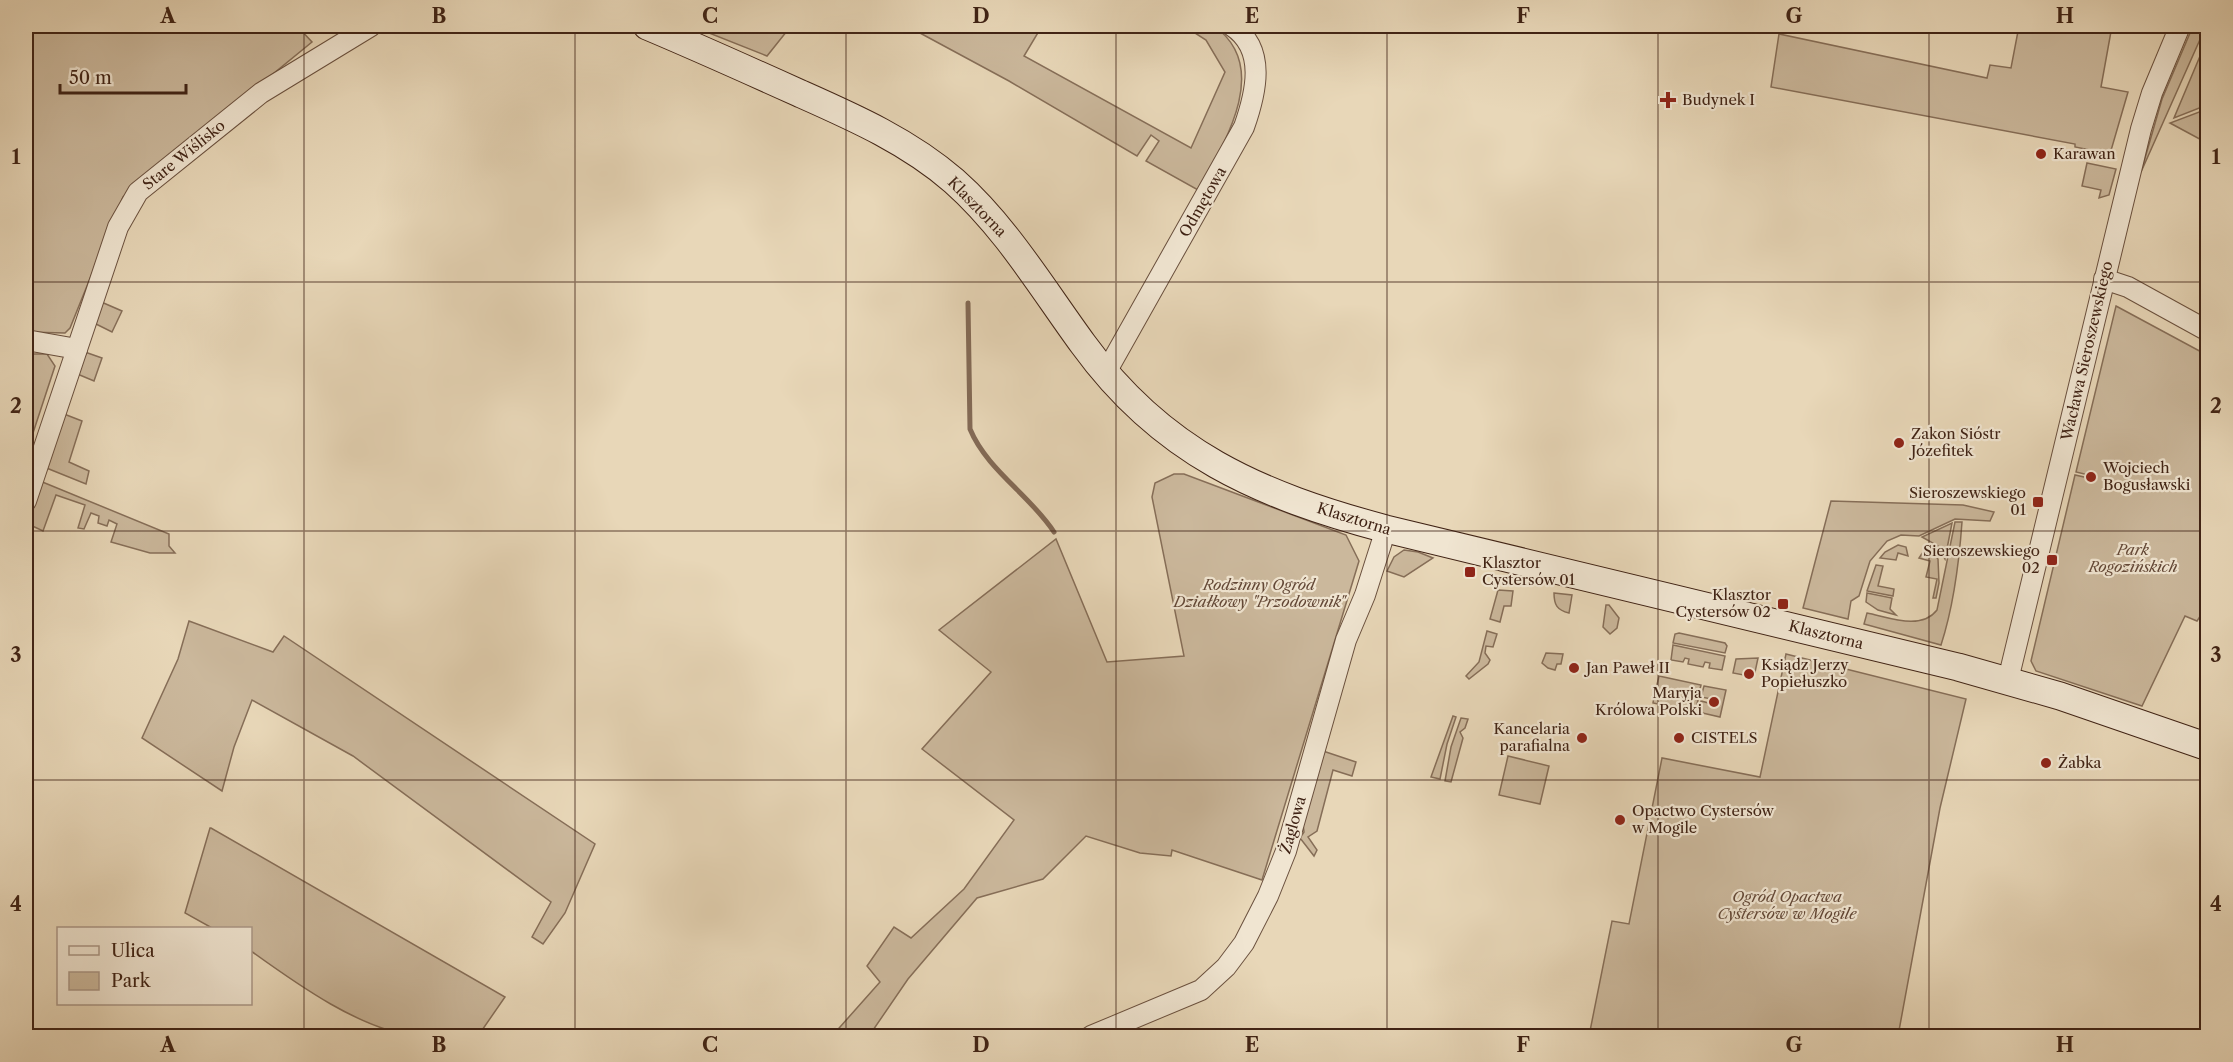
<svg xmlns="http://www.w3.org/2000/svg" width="2233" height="1062" viewBox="0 0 2233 1062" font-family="'Libre Caslon Text',serif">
<rect width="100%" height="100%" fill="#e8d7b8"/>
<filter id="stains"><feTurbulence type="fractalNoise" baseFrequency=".00333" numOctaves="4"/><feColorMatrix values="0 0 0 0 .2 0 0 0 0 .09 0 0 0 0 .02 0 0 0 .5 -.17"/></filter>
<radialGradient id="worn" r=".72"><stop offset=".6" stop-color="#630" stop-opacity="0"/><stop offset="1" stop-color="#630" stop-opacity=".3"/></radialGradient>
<g fill="#cbb89c" stroke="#866e58" stroke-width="1.5">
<polygon points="26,26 297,26 312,42 123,197 70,328 65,333 26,332"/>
<polygon points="709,26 791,26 767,56 704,31"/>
<path d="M907,26h135l-18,30 167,92 34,-76 -19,-32 -22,-14h30c58,41 11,117 -16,164l-52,-29 13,-20 -8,-6 -14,21 -128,-75z"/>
<polygon points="2019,26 2112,26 2101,87 2128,92 2110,154 2075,147 2075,144 1771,87 1779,34 1987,78 1990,65 2011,68"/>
<polygon points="2193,26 2206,26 2141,172 2162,99"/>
<polygon points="2203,49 2207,55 2207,105 2174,118"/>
<polygon points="2207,109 2207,143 2170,123"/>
<polygon points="2087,163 2116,169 2109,195 2099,198 2101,190 2082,186"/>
<polygon points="99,301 122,311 112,332 92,322"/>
<polygon points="2116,306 2207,355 2207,606 2197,621 2185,616 2142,706 2036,671 2031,661 2075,475 2093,479 2093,476 2076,472"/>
<polygon points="82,351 102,358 94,381 75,373"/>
<polygon points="26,354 47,354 55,366 32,436 26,440"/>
<polygon points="64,414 82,421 69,462 89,471 86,484 44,467"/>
<polygon points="1174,474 1184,474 1346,535 1359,561 1262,880 1172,850 1171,856 1140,853 1086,836 1043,879 977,898 908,979 869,1036 832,1036 880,982 867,966 894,927 911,938 964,889 1014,820 922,749 991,672 939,630 1056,539 1107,662 1184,656 1152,497 1155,483"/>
<polygon points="40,481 169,534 169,546 175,553 150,553 111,542 117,524 109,520 107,526 98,523 99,516 91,513 84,529 78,528 85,505 56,495 43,531 26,523"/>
<polygon points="1831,501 1963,505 1994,512 1990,521 1955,519 1919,536 1901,535 1887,541 1870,561 1859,596 1851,601 1848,619 1803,608"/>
<path d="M1955,522h7c-3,42 -8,83 -21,123l-77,-21 3,-11c21,4 54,18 70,-3z"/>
<polygon points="1952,523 1945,559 1938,546 1922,537"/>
<polygon points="1898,545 1906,547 1908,556 1898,553 1896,560 1880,558 1885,552"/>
<polygon points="1404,550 1418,552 1433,558 1404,577 1387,571 1394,557"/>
<polygon points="1929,551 1938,559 1939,583 1936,598 1933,598 1937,579 1926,577 1930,561 1919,558 1923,552"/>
<polygon points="1876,565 1883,566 1878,586 1894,589 1893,596 1867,591"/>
<polygon points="1498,590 1513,591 1511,606 1504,606 1500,622 1490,619"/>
<path d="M1554,593l18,2 -3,18c-12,-3 -15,-8 -15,-20z"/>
<polygon points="1867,593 1892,598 1890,609 1896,615 1878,610 1866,602"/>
<polygon points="1606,605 1609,605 1619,618 1617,628 1610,634 1603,627"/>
<polygon points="189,621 273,652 284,636 595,844 565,913 543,944 532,937 551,902 353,756 252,700 234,747 222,791 142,738 178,659"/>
<polygon points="1487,631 1497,634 1493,647 1486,646 1485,653 1490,660 1488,664 1469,679 1466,676 1479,662"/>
<polygon points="1679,633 1725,643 1727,646 1725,653 1673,643 1675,634"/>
<polygon points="1673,645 1725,656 1722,670 1709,668 1710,663 1705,662 1703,667 1688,664 1689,659 1685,658 1683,662 1671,660"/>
<polygon points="1546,653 1563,654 1561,664 1557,664 1555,670 1548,668 1542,663"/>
<polygon points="1786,654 1966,699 1940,808 1898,1036 1589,1036 1612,921 1629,924 1662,758 1760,777"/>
<polygon points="1758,658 1754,677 1733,673 1736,659"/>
<polygon points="1659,676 1701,685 1698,697 1656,689"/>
<polygon points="1704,686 1726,690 1720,717 1698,712 1701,701 1716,705 1717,700 1701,697"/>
<polygon points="1655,691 1698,700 1695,712 1653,703"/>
<polygon points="1453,716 1456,717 1447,744 1440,779 1431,777"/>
<polygon points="1461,718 1468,719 1465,728 1460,732 1463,738 1451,782 1445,781 1451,747"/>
<polygon points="1320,750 1356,762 1352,776 1333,770 1317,831 1308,837 1317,850 1314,856 1300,838 1304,832 1301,807"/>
<polygon points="1508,756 1549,766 1540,804 1499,795"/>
<path d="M210,828h1l294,169 -27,39c-20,0 -41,2 -60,0 -55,-4 -124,-54 -167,-85l-1,-23h-38l-27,-15z"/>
</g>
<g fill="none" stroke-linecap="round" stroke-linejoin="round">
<path stroke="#836a56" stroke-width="5" d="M968,303l2,126c17,41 60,66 84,103"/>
<defs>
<g id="street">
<polyline points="2104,279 2128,287 2208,331"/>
<polyline points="26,340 77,349"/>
<path d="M1105,374l139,-247c12,-34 23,-78 -12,-101"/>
<polyline points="26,501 118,227 138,192 261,93 371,26"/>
<polyline points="2008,680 2141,129 2152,93 2180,26"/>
<polyline points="1091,1036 1201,990 1226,967 1244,943 1268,896 1286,851 1346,640 1365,595 1386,529"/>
</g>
<path id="secondary" d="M647,26c50,21 101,44 152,67 54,24 109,48 155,88 52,46 88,107 129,163 79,109 176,151 303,185l572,138 102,29 148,51"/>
</defs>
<use href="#street" stroke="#6a503e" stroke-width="22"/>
<use href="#secondary" stroke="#402315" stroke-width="29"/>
<use href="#street" stroke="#f0e5d1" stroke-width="20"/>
<use href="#secondary" stroke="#f0e5d1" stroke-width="27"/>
</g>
<path fill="none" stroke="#402315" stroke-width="1.5" stroke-opacity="0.55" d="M304,26v1010M575,26v1010M846,26v1010M1116,26v1010M1387,26v1010M1658,26v1010M1929,26v1010M26,282h2182M26,531h2182M26,780h2182"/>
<g fill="#8f2418" stroke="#f0e5d1" stroke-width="2">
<path d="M1665 91h6v6h6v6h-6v6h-6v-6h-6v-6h6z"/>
<circle cx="2041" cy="154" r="6"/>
<circle cx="1899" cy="443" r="6"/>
<circle cx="2091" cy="477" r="6"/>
<rect x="2032" y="496" width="12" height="12" rx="3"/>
<rect x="2046" y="554" width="12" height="12" rx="3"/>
<rect x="1464" y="566" width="12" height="12" rx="3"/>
<rect x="1777" y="598" width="12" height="12" rx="3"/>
<circle cx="1574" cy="668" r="6"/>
<circle cx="1749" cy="674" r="6"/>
<circle cx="1714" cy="702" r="6"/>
<circle cx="1582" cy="738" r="6"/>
<circle cx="1679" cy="738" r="6"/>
<circle cx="2046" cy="763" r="6"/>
<circle cx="1620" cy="820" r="6"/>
</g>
<g text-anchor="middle" stroke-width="4.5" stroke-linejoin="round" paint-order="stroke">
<g font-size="15" fill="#402315" stroke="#f0e5d1" text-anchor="start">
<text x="1682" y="105">Budynek I</text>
<text x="2053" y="159">Karawan</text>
<text x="1911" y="439">Zakon Sióstr<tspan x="1911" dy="17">Józefitek</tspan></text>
<text x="2103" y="473">Wojciech<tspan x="2103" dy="17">Bogusławski</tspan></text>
<text x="2026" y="498" text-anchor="end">Sieroszewskiego<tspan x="2026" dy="17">01</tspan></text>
<text x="2040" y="556" text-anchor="end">Sieroszewskiego<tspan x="2040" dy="17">02</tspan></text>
<text x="1482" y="568">Klasztor<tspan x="1482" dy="17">Cystersów 01</tspan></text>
<text x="1771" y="600" text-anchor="end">Klasztor<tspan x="1771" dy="17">Cystersów 02</tspan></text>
<text x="1761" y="670">Ksiądz Jerzy<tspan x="1761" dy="17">Popiełuszko</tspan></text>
<text x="1586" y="673">Jan Paweł II</text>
<text x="1702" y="698" text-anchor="end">Maryja<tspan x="1702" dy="17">Królowa Polski</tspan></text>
<text x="1570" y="734" text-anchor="end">Kancelaria<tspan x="1570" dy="17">parafialna</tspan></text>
<text x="1691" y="743">CISTELS</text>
<text x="2058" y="768">Żabka</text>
<text x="1632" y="816">Opactwo Cystersów<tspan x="1632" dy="17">w Mogile</tspan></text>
</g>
<g font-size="15" fill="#402315" stroke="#f0e5d1">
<text transform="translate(184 155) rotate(-39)" y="5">Stare Wiślisko</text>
<text transform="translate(1203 202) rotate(-60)" y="5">Odmętowa</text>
<text transform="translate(977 207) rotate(46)" y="5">Klasztorna</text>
<text transform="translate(2087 351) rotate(-77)" y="5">Wacława Sieroszewskiego</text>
<text transform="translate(1354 519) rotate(17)" y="5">Klasztorna</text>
<text transform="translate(1826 635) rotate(14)" y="5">Klasztorna</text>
<text transform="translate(1293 825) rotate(-74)" y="5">Żaglowa</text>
</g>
<g font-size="15" font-style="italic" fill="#634837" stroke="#f0e5d1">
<text x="2133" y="555">Park<tspan x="2133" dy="17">Rogozińskich</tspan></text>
<text x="1259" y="590">Rodzinny Ogród<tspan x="1259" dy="17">Działkowy "Przodownik"</tspan></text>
<text x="1787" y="902">Ogród Opactwa<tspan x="1787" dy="17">Cystersów w Mogile</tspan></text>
</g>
</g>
<rect width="2233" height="1062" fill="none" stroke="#e8d7b8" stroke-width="66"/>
<rect x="57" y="927" width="195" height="78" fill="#f0e5d1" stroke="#aa9786" stroke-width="1.5"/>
<rect x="69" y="946" width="30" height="9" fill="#f0e5d1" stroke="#aa9786" stroke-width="1.5"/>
<text x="111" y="957" font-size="18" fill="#402315">Ulica</text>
<rect x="69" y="972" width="30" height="18" fill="#cbb89c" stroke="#aa9786" stroke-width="1.5"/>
<text x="111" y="987" font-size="18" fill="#402315">Park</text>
<path d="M60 84v9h126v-9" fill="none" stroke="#402315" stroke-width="3"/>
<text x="69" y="84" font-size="18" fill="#402315" stroke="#f0e5d1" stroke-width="4.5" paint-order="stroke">50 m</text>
<rect x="33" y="33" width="2167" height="996" fill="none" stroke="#402315" stroke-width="2"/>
<g font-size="20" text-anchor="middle" font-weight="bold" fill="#402315">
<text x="168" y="23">A</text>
<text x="439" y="23">B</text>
<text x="710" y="23">C</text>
<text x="981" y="23">D</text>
<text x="1252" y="23">E</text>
<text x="1523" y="23">F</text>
<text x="1794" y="23">G</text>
<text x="2065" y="23">H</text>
<text x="16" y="164">1</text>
<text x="2216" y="164">1</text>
<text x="16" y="413">2</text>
<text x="2216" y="413">2</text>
<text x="16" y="662">3</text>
<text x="2216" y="662">3</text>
<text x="16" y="911">4</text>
<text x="2216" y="911">4</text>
<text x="168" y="1052">A</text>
<text x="439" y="1052">B</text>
<text x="710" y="1052">C</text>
<text x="981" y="1052">D</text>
<text x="1252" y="1052">E</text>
<text x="1523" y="1052">F</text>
<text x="1794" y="1052">G</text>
<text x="2065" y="1052">H</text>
</g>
<rect width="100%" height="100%" filter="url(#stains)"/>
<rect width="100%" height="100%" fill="url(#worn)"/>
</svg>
